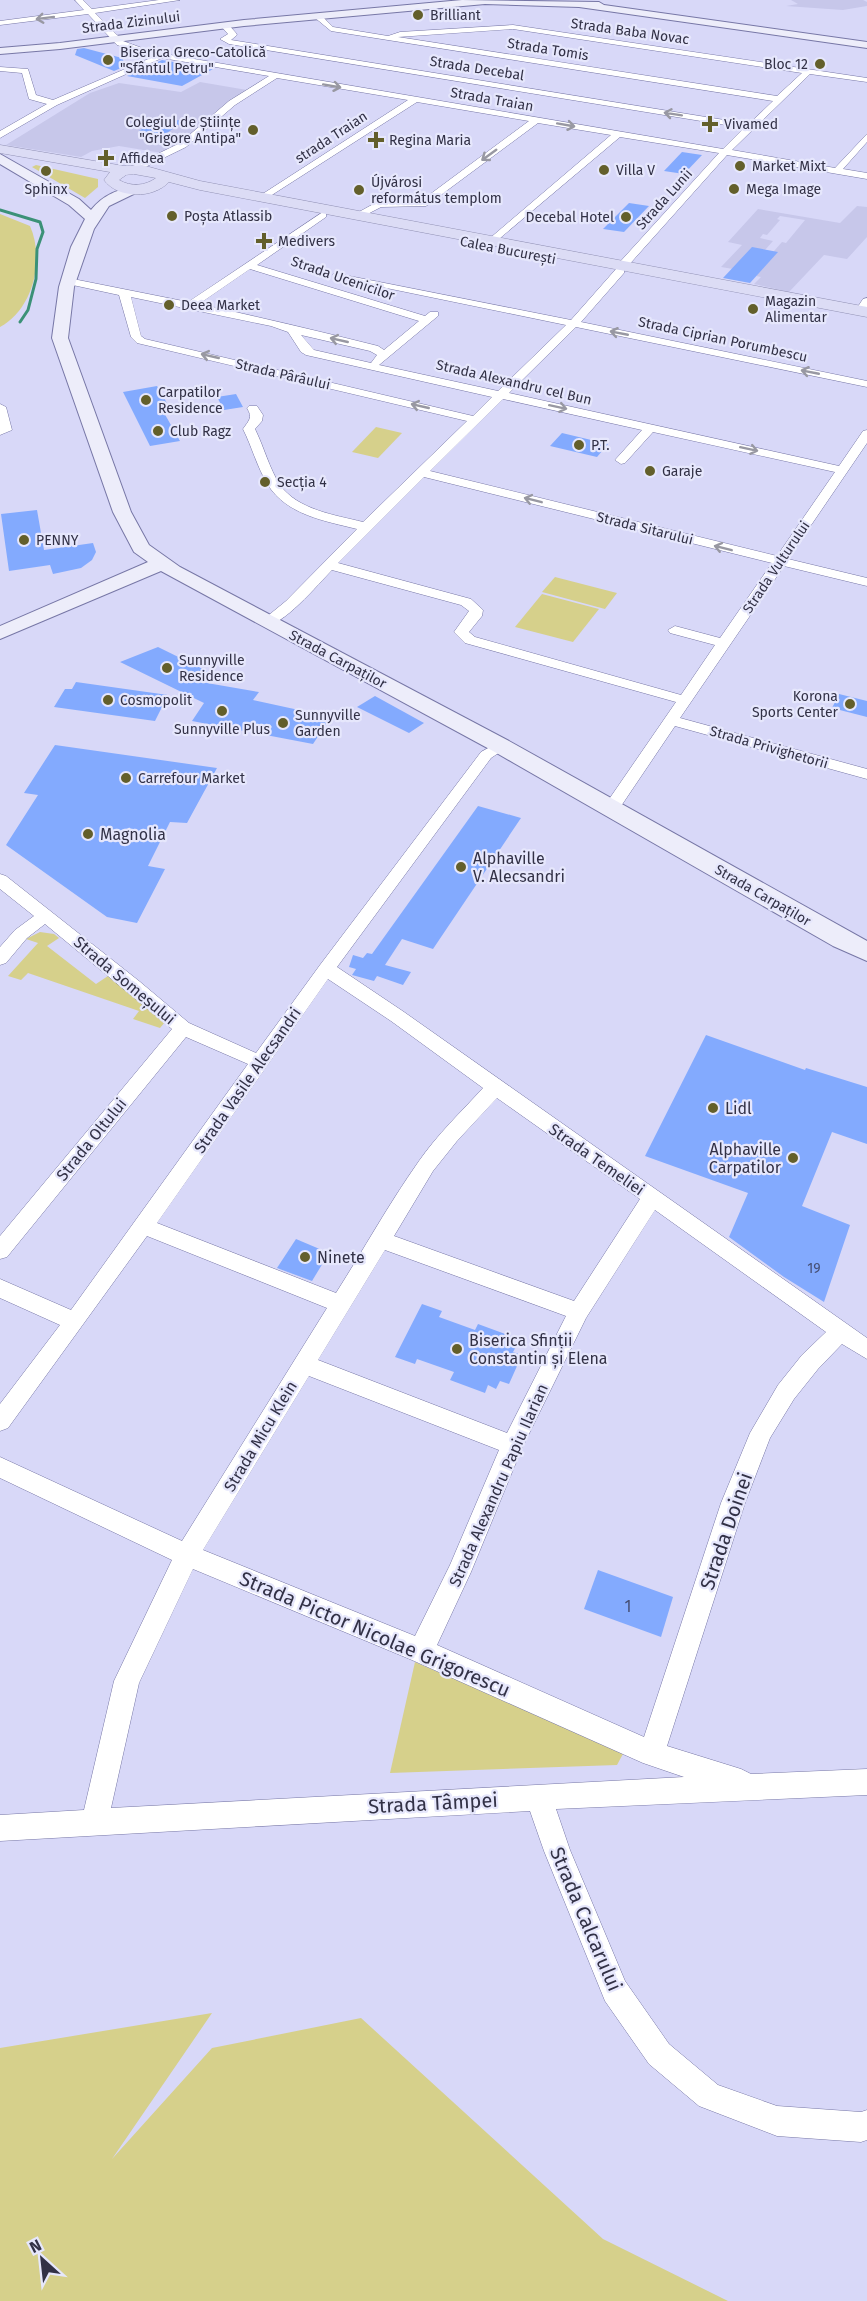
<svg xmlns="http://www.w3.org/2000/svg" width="867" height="2301" viewBox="0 0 867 2301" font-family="'Fira Sans',sans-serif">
<rect width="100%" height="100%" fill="#d8d8f8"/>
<g fill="#c7c7ea">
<polygon points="791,0 863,0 867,2 867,6 843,10 786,6 798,4"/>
<polygon points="200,82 247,90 193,136 162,153 119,146 92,151 81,157 6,145 90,93 119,83 181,92"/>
<polygon points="857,206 867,207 867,237 847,259 824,255 789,292 754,284 761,277 756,276 774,251 782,242 786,243 805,220 780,216 777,219 780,220 767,235 763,234 760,238 773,241 765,250 733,269 721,267 742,245 728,242 758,209 840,223"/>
</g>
<g fill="#d6d08b">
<polygon points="36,165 98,179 98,187 85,198 32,167"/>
<path d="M0,214l30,12c15,34 3,83 -30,101z"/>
<polygon points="376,427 402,433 378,458 352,452"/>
<polygon points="555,577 617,593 605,609 542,592"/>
<polygon points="542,594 599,609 573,642 515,627"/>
<polygon points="40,932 54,934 59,938 47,946 96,984 108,976 165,1022 160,1028 133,1019 139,1011 28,973 21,980 8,976 38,943 26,939"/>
<polygon points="415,1662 624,1752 617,1765 390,1773"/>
<polygon points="212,2013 112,2159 212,2048 361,2018 603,2239 728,2301 0,2301 0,2048"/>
</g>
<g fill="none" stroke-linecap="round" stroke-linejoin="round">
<polyline stroke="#3b9177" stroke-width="3" points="0,210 40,222 43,232 37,249 36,279 28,310 20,322"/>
</g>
<g fill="#83aafe">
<polygon points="84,48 122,58 126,66 114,71 75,55 77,49"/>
<polygon points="162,60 213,69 182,86 127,76"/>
<polygon points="159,118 184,121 164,135 139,131"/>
<polygon points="682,152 702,155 684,174 664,171"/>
<polygon points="629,203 649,206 624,232 603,229"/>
<polygon points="752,247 778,252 750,283 723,278"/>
<polygon points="157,386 171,410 163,411 180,441 150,446 123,392"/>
<polygon points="236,394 243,407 224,410 217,397"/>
<polygon points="562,433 608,444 597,457 550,446"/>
<polygon points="37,510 44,550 93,543 96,552 92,560 81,568 53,574 50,565 9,571 1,514"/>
<polygon points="158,647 213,674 201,682 259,692 253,700 331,717 313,744 192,721 204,703 120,662"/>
<polygon points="76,682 168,695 155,721 54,707 65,689 72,689"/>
<polygon points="839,694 867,701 867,717 832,708"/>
<polygon points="375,696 424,723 409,733 357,707"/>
<polygon points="55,745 217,768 187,823 170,822 148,866 165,869 137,923 107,917 6,845 38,795 24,793"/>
<polygon points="478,806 521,818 433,949 402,939 385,965 411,972 403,985 377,976 374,981 352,975 356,969 349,967 353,955 363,958 367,953 372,954"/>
<polygon points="706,1035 805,1070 806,1068 867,1087 867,1144 832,1132 802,1206 850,1225 824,1302 784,1277 729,1237 748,1193 645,1156"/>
<polygon points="296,1239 329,1253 312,1281 277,1268"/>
<polygon points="422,1304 442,1311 439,1317 475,1330 478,1324 511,1336 508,1342 517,1345 513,1352 522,1355 509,1384 500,1381 496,1389 488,1385 485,1393 450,1380 454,1372 417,1359 415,1364 395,1357"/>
<polygon points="598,1570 673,1597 661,1637 584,1609"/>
</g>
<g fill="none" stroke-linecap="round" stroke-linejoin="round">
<defs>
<g id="street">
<path d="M75,0h8l9,9 67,-9h21l-85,13 28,28 30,11 570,97 21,-21 -515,-84 -9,-5 8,-5 -8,-9 7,-2 9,10 1,2 -6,5 518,84 24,-23 -442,-70 -17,-14 7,-2 12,12 55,9 12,-4 113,-7 354,53v4l-57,-8 -78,76 103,18 32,-34v8l-24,27 24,4v6l-140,-24 -100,112h-8v-4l100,-110 -99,-16 -127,107 -4,-1v-4l122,-104 -73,-12 -112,83 -45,1 -21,11 -3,-1v-4l22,-12h42l108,-80 -112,-19 -153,98 -3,-1v-4l147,-95 -131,-22 -42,27 -49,42 -51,25h-6v-4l51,-25 49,-42 40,-25 -107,-18 -105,47 -57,33v-7l47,-27 -18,-5 -7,-26 -22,-2v-4l28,2 8,26 17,5 100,-43 -36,-12 -29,-31 -88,11v-4l84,-11zM513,29l289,44 -25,23 -379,-59z"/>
<path d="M323,212l3,1v4l-69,48 168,51 5,-4h8v4l-59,49 119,26 68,-66 -228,-47 -5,-3 1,-2 237,47 45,-51h8v4l-43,49 286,59v6l-291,-60 -67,66 330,73 24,-35 4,-1v13l-79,116 79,19v8l-83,-20 -104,152 187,51v10l-192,-53 -58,86 -6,1 -8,-5 73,-106 -211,-59 -11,-11 15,-21 -8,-6 -129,-35c-13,13 -51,59 -68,55l-2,-3 2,-3 22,-18 71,-72c-32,-8 -70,-14 -89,-44 -11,-18 -16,-38 -25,-56 6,-9 10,-11 4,-21l2,-2h8l6,9 -1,6 -7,8c9,18 14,39 25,56 18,25 55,30 83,37l104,-101 -330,-78 -6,-6 -12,-42 -51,-11 -5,-3 5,-3 120,24zM250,269l169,52 -35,29 -6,-4c-60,-15 -119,-29 -179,-42zM131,297l140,29 17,6 13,20 5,3 186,42 -19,19 -328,-77 -4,-3zM301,335l69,16 7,4 -6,8 -57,-13zM503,399l139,31 -27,30 6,4 4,-1 28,-31 182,40 -58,84 -347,-85zM424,477l348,86 -52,75 -45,-12 -7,4 2,3 45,12 -34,50 -206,-58 -6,-5 13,-16 1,-6 -12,-11 -133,-36z"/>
<polygon points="867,298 867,309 864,313 856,313 855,311 863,299"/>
<polygon points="0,404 6,407 12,430 0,435"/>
<path d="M501,741l8,5 -18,12 -154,209 67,45 463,326v21l-25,-15 -24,25 -24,30 -24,39 -25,65 -78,243 74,23 10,5 116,-5v26l-311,14 14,41 55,131 44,63 49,41 59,21 84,6 6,-2v30l-6,2 -84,-6 -78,-30 -50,-42 -44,-63 -61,-150 -14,-40 -530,30v-26l84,-5 30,-129 58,-121 -172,-82v-21l182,84 145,-233 -180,-72 -139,192 -8,3v-27l60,-79 -60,-27v-19l71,31 177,-246 -62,-27 -179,220 -7,2v-23l172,-207 -127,-105 -18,14 -21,25 -6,2v-18l15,-17 19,-14 -34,-27v-15l6,2 133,105 50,42 67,30 64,-88 161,-213zM328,979l63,42 92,67c-22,24 -46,47 -64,73 -31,44 -55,88 -83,132l-179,-70zM497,1098l143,101 -66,102 -180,-65 39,-65 24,-30zM655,1210l171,122 -24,23 -24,30 -28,48 -29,70 -77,234 -207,-92 34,-73 51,-124 64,-130zM385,1250l181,66 -59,117 -189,-73zM309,1376l190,74 -49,115 -35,71 -212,-86zM193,1569l219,91 231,103 41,14 -573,31 28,-125z"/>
</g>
<g id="secondary">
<polygon points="462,0 599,2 604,5 867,42 867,48 579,7 485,4 244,26 60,49 0,54 0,48 60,43 244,20"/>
<path d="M0,154l79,45 12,11c13,-16 27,-20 46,-25l7,4 -35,17 -15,23 -20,58 -6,51 63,174 18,33 31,22 329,174 358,200v20l-34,-15 -340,-195 -332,-180 -161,68v-13l148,-64 -14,-10 -21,-40 -61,-174 7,-51 12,-40 14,-28 -16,-14 -69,-41z"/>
</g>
<path id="primary" d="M0,145l124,21 18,-1 58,16 667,126v10l-667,-127 -31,-8c-16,17 -51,17 -65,-2l6,-8 -110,-19zM134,174l22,4c-11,8 -25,9 -37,2l7,-5z"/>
</defs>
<use href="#street" stroke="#7777a6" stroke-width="1"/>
<use href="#secondary" stroke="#7777a6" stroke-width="2"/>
<use href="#primary" stroke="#9191b4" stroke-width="1"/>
<use href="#street" fill="#fff" fill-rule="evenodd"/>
<use href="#secondary" fill="#ededfa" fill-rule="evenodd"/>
<use href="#primary" fill="#dcdcf5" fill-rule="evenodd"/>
</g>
<defs><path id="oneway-shaft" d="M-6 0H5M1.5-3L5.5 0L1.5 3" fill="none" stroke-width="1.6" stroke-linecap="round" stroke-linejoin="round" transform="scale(1.5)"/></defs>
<g stroke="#9898a2">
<use href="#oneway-shaft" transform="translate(45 18) rotate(173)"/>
<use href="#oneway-shaft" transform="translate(332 86) rotate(10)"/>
<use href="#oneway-shaft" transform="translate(673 114) rotate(-171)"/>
<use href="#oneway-shaft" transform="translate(566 125) rotate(10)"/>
<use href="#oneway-shaft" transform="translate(489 155) rotate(144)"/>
<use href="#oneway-shaft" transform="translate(619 333) rotate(-169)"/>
<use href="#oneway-shaft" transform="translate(339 340) rotate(-167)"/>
<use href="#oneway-shaft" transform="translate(210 356) rotate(-167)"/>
<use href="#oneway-shaft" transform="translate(810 372) rotate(-169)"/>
<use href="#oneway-shaft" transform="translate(420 406) rotate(-167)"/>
<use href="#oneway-shaft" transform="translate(558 407) rotate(12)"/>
<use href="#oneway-shaft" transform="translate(749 449) rotate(12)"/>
<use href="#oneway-shaft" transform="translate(533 500) rotate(-166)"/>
<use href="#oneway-shaft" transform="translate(723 548) rotate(-166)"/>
</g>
<g fill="#635f2b" stroke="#e6e7fc" stroke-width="2">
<circle cx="418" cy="15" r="6"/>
<circle cx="108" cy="60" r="6"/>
<circle cx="820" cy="64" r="6"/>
<path d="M707 115h6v6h6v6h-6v6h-6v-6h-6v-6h6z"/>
<circle cx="253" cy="130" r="6"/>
<path d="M373 131h6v6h6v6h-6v6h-6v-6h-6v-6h6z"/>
<path d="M103 149h6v6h6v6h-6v6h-6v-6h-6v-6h6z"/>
<circle cx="740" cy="166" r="6"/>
<circle cx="604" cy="170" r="6"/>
<circle cx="46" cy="171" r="6"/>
<circle cx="734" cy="189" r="6"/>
<circle cx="359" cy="190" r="6"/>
<circle cx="172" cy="216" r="6"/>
<circle cx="626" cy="217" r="6"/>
<path d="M261 232h6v6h6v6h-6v6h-6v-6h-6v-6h6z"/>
<circle cx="169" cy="305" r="6"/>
<circle cx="753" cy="309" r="6"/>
<circle cx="146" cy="400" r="6"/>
<circle cx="158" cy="431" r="6"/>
<circle cx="579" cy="445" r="6"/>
<circle cx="650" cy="471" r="6"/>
<circle cx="265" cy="482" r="6"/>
<circle cx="24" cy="540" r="6"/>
<circle cx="167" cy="668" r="6"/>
<circle cx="108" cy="700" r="6"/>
<circle cx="850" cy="704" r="6"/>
<circle cx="222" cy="711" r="6"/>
<circle cx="283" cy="723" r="6"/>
<circle cx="126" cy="778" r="6"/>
<circle cx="88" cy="834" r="6"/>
<circle cx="461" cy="867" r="6"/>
<circle cx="713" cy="1108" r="6"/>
<circle cx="793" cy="1158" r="6"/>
<circle cx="305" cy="1257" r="6"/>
<circle cx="457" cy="1349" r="6"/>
</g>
<g text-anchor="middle" stroke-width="4.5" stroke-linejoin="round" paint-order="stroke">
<g font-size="14" fill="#323146" stroke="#e6e7fc" text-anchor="start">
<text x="430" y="20">Brilliant</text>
<text x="120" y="57">Biserica Greco-Catolică<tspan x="120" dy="16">"Sfântul Petru"</tspan></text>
<text x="808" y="69" text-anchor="end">Bloc 12</text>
<text x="241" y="127" text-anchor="end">Colegiul de Științe<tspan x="241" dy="16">"Grigore Antipa"</tspan></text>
<text x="724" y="129">Vivamed</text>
<text x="389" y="145">Regina Maria</text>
<text x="120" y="163">Affidea</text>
<text x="752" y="171">Market Mixt</text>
<text x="616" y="175">Villa V</text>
<text x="371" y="187">Újvárosi<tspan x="371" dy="16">református templom</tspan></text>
<text x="46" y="194" text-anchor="middle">Sphinx</text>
<text x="746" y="194">Mega Image</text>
<text x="184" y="221">Poșta Atlassib</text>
<text x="614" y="222" text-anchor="end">Decebal Hotel</text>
<text x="278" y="246">Medivers</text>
<text x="765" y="306">Magazin<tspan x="765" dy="16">Alimentar</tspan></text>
<text x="181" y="310">Deea Market</text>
<text x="158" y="397">Carpatilor<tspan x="158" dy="16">Residence</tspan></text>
<text x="170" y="436">Club Ragz</text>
<text x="591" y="450">P.T.</text>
<text x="662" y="476">Garaje</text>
<text x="277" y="487">Secția 4</text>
<text x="36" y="545">PENNY</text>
<text x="179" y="665">Sunnyville<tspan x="179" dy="16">Residence</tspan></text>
<text x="838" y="701" text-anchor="end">Korona<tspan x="838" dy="16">Sports Center</tspan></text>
<text x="120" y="705">Cosmopolit</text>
<text x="295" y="720">Sunnyville<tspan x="295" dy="16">Garden</tspan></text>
<text x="222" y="734" text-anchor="middle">Sunnyville Plus</text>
<text x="138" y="783">Carrefour Market</text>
</g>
<g font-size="14" fill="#323146" stroke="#e6e7fc">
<text transform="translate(131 22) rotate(-7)" y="5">Strada Zizinului</text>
<text transform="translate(630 31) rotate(8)" y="5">Strada Baba Novac</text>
<text transform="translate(548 49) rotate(9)" y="5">Strada Tomis</text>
<text transform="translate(477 68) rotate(9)" y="5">Strada Decebal</text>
<text transform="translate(492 99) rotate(10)" y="5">Strada Traian</text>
<text transform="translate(331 137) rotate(-33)" y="5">strada Traian</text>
<text transform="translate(664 199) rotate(-48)" y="5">Strada Lunii</text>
<text transform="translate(508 250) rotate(11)" y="5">Calea București</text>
<text transform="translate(343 278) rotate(19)" y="5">Strada Ucenicilor</text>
<text transform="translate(723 339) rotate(12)" y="5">Strada Ciprian Porumbescu</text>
<text transform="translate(283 374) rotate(13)" y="5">Strada Pârâului</text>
<text transform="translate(514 382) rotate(13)" y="5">Strada Alexandru cel Bun</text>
<text transform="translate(645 528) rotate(14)" y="5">Strada Sitarului</text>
<text transform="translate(776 567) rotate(-56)" y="5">Strada Vulturului</text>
<text transform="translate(338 659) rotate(28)" y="5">Strada Carpaților</text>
<text transform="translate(769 747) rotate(16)" y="5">Strada Privighetorii</text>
<text transform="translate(763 895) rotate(30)" y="5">Strada Carpaților</text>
</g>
<g font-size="14" fill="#464f74">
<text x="814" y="1273">19</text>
</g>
<g font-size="16" fill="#323146" stroke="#e6e7fc" text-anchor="start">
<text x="100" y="840">Magnolia</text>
<text x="473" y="864">Alphaville<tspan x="473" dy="18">V. Alecsandri</tspan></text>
<text x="725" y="1114">Lidl</text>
<text x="781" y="1155" text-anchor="end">Alphaville<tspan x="781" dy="18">Carpatilor</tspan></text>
<text x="317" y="1263">Ninete</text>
<text x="469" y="1346">Biserica Sfinții<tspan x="469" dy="18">Constantin și Elena</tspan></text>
</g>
<g font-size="16" fill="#323146" stroke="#e6e7fc">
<text transform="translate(125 980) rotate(40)" y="6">Strada Someșului</text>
<text transform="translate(247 1080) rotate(-55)" y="6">Strada Vasile Alecsandri</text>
<text transform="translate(91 1139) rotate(-51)" y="6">Strada Oltului</text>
<text transform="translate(597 1159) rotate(35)" y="6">Strada Temeliei</text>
<text transform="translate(260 1436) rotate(-59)" y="6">Strada Micu Klein</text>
<text transform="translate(498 1485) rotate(-66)" y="6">Strada Alexandru Papiu Ilarian</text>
</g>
<g font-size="16" fill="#464f74">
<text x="628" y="1612">1</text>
</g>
<g font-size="20" fill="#323146" stroke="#e6e7fc">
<text transform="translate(726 1531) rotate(-71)" y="7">Strada Doinei</text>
<text transform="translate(375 1634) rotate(23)" y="7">Strada Pictor Nicolae Grigorescu</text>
<text transform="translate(433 1803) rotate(-3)" y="7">Strada Tâmpei</text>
<text transform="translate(586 1919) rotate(67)" y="7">Strada Calcarului</text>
</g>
</g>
<g transform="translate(42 2259) rotate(333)" stroke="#e6e7fc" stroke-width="4.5" paint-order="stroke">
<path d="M0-4.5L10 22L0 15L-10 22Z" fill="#323146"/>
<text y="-9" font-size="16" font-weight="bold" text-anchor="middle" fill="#323146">N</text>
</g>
</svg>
